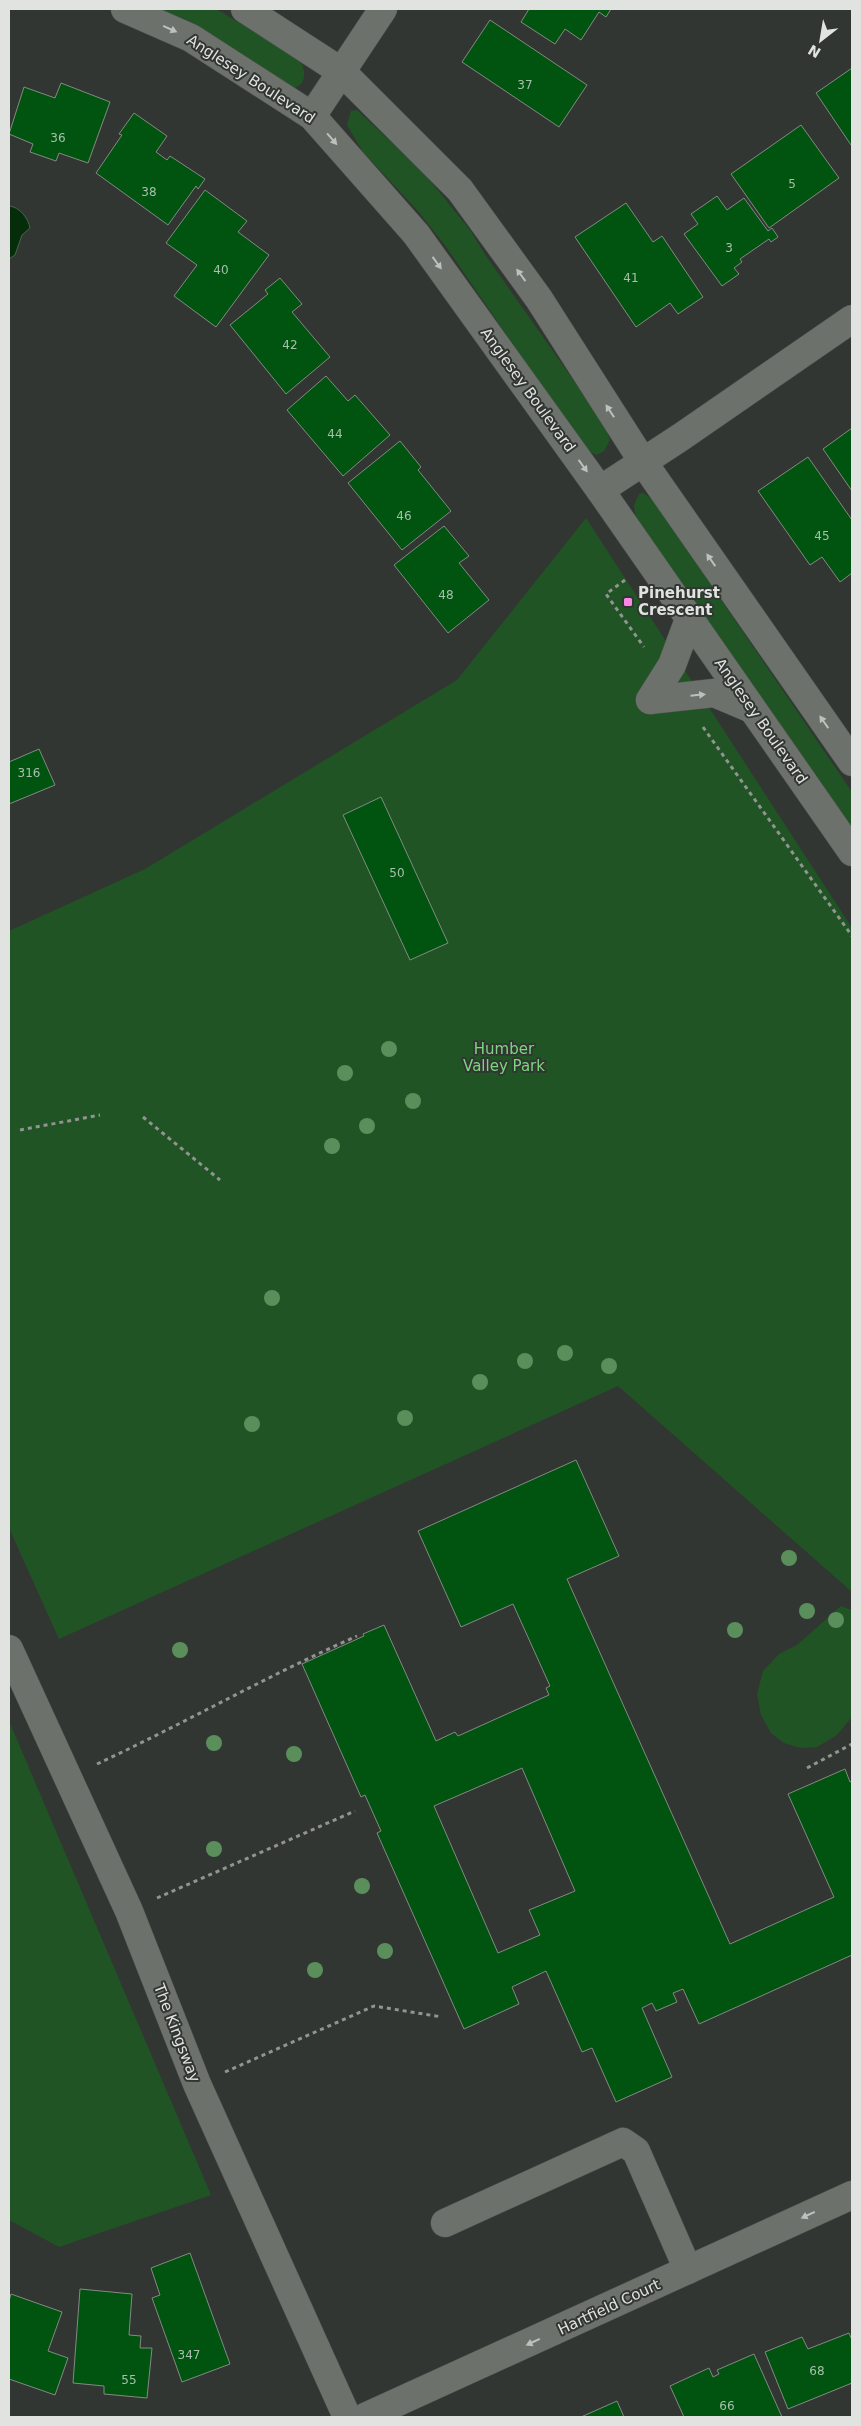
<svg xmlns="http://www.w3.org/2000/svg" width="861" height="2426" viewBox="0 0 861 2426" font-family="'DejaVu Sans',sans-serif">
<rect width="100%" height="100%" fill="#323632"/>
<g fill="#215424">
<path d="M137,9h79l69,41 17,14c4,12 3,21 -10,25z"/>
<polygon points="357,110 424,173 470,230 486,256 605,425 610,440 604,451 597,455 586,451 447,248 418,211 363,152 347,125 351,111"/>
<polygon points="643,493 657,502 681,541 852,792 852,843 636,519 634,505 639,494"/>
<polygon points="586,518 852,928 852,1592 618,1386 59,1639 9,1528 9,931 145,869 457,680"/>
<polygon points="841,1606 852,1610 852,1717 837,1735 817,1747 801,1748 784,1743 771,1733 761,1715 757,1694 763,1671 779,1654 797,1645"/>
<polygon points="9,1721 211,2195 59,2247 9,2220"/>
</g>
<path fill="#062d0a" stroke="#47644a" d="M9,206c11,1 19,12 21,22l-8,7 -7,20 -6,4z"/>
<g fill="#015410" stroke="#848984" fill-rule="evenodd">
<polygon points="529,9 611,9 606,17 599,12 581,40 565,29 555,44 521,22"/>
<polygon points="490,20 587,85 559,127 462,62"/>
<polygon points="852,68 852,144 851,145 816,93"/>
<polygon points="61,83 110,102 88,163 59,153 56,161 30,152 33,144 9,134 24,87 55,98"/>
<polygon points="134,113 167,136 156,152 167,160 170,156 205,179 198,189 196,186 168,225 96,173 122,135 119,134"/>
<polygon points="801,125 839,178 769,228 731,174"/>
<polygon points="205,190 247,221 238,232 269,255 216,327 174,296 197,265 166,243"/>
<polygon points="717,196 727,210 744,198 768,231 772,228 778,237 771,242 769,239 740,259 742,262 734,268 739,274 722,286 684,234 698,224 691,214"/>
<polygon points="626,203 653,242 662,236 703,297 678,314 670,303 636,327 575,237"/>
<polygon points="280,278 302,304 292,312 330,357 286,394 230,325 268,294 265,290"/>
<polygon points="326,376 348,401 355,395 390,435 343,476 287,410"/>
<polygon points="852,428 852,491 823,449"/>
<polygon points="400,441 421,467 418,470 451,511 402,550 348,483"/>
<polygon points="808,457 852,520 852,573 840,582 822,557 810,565 758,491"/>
<polygon points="444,526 469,556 459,563 489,600 448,633 394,565"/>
<polygon points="39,749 55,785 9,804 9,762"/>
<polygon points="381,797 448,943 410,960 343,815"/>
<path d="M576,1460l43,96 -52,23 163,365 104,-47 -46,-103 57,-25 5,13 2,-1v174l-153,69 -16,-35 -10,4 4,9 -21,9 -4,-8 -10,5 30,69 -56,25 -24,-54 -10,4 -36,-81 -34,16 7,17 -55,25 -87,-196 4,-2 -16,-36 -4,2 -59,-133 62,-28 -1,-2 21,-9 52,116 19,-9 3,4 91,-41 -3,-7 4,-2 -37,-82 -52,23 -43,-96zM522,1768l53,123 -46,19 11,25 -42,18 -64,-147z"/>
<polygon points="190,2253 230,2364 182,2382 152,2298 160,2295 151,2268"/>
<polygon points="80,2289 132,2294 129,2335 141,2336 140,2348 152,2348 147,2398 104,2394 104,2386 73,2383"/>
<polygon points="11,2294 62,2312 48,2351 68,2358 55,2395 9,2379 9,2301"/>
<polygon points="849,2333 852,2340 852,2383 788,2409 765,2352 802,2337 808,2349"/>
<polygon points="754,2354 782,2417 684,2417 670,2386 709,2368 713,2377 719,2374 717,2370"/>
<polygon points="617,2401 624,2417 581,2417"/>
</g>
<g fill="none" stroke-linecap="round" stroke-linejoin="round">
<defs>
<g id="minor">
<polyline points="125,9 191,38 312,116 416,234 600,490 852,852"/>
<polyline points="245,9 342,72 460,190 539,299 643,462 852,762"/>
<polyline points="312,116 383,9"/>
<polyline points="600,490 681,437 852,319"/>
<polyline points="650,700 714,693 752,709"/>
<polyline points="650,700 672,665 689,619"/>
<polyline points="9,1649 129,1911 197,2084 347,2417"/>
<polyline points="445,2223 623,2142 636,2151 688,2270"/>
<polyline points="365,2417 852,2195"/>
</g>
</defs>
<use href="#minor" stroke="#515451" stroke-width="29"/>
<g stroke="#919491" stroke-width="3" stroke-dasharray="4 4" stroke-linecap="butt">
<polyline points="625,580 606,594 644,647"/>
<polyline points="703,727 852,936"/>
<polyline points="143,1117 220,1180"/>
<polyline points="20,1130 100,1115"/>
<path d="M97,1764c88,-41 172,-89 260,-128"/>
<polyline points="807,1768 852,1744"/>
<polyline points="157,1898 355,1811"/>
<polyline points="225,2072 374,2006 442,2017"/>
</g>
<use href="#minor" stroke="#6c716c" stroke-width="28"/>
</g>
<g fill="#5a8f5c">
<circle cx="389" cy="1049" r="8"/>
<circle cx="345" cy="1073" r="8"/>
<circle cx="413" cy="1101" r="8"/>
<circle cx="367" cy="1126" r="8"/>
<circle cx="332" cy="1146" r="8"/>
<circle cx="272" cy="1298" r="8"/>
<circle cx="565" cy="1353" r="8"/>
<circle cx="525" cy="1361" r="8"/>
<circle cx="609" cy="1366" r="8"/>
<circle cx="480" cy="1382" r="8"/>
<circle cx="405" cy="1418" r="8"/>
<circle cx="252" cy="1424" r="8"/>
<circle cx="789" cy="1558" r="8"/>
<circle cx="807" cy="1611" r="8"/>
<circle cx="836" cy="1620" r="8"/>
<circle cx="735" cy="1630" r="8"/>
<circle cx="180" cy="1650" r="8"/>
<circle cx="214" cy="1743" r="8"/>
<circle cx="294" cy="1754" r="8"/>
<circle cx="214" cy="1849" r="8"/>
<circle cx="362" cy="1886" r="8"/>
<circle cx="385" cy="1951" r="8"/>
<circle cx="315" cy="1970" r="8"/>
</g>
<defs><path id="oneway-solid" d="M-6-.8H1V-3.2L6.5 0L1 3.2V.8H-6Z" transform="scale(1.25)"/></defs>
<g fill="#bdc1bd">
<use href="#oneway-solid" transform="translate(170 29) rotate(24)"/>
<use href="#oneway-solid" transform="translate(332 139) rotate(49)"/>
<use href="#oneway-solid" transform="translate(437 263) rotate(54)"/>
<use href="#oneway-solid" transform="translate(521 275) rotate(-126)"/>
<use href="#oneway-solid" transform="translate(610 411) rotate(-123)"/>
<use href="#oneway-solid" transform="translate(583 466) rotate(54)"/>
<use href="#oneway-solid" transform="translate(711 560) rotate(-125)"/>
<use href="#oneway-solid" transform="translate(698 695) rotate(-6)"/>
<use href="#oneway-solid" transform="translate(824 722) rotate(-125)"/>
<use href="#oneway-solid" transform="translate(808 2215) rotate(155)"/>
<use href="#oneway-solid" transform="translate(533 2342) rotate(155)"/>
</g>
<rect fill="#fc86e4" stroke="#323632" stroke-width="2" x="623" y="597" width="10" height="10" rx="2.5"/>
<g text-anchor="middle" stroke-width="4" stroke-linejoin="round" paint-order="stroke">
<g font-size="12" fill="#a8bfac">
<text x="525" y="89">37</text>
<text x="58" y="142">36</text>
<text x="792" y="188">5</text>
<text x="149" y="196">38</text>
<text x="729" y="252">3</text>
<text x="221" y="274">40</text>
<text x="631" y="282">41</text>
<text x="290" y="349">42</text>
<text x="335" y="438">44</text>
<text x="404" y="520">46</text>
<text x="822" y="540">45</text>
<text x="446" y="599">48</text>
<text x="29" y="777">316</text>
<text x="397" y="877">50</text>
<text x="189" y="2359">347</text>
<text x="817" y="2375">68</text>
<text x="129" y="2384">55</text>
<text x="727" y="2410">66</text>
</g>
<g font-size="15" fill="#e0e3e0" stroke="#323632">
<text transform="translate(251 79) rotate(33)" y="5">Anglesey Boulevard</text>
<text transform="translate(528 390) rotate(54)" y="5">Anglesey Boulevard</text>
<text transform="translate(761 721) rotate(55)" y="5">Anglesey Boulevard</text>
<text transform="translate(177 2033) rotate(69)" y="5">The Kingsway</text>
<text transform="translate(609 2307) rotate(-25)" y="5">Hartfield Court</text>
</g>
<g font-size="15" font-weight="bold" fill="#e0e3e0" stroke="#323632" text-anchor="start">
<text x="638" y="598">Pinehurst<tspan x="638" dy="17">Crescent</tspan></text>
</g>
<g font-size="15" fill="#7bd77e" stroke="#323632">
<text x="504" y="1054">Humber<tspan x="504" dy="17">Valley Park</tspan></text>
</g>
</g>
<rect width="861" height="2426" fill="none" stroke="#e0e3e0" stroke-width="20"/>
<g transform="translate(821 40) rotate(211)" stroke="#323632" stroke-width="4" paint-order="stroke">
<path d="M0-4L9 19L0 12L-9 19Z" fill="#e0e3e0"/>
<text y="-8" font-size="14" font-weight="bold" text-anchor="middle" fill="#e0e3e0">N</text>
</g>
</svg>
